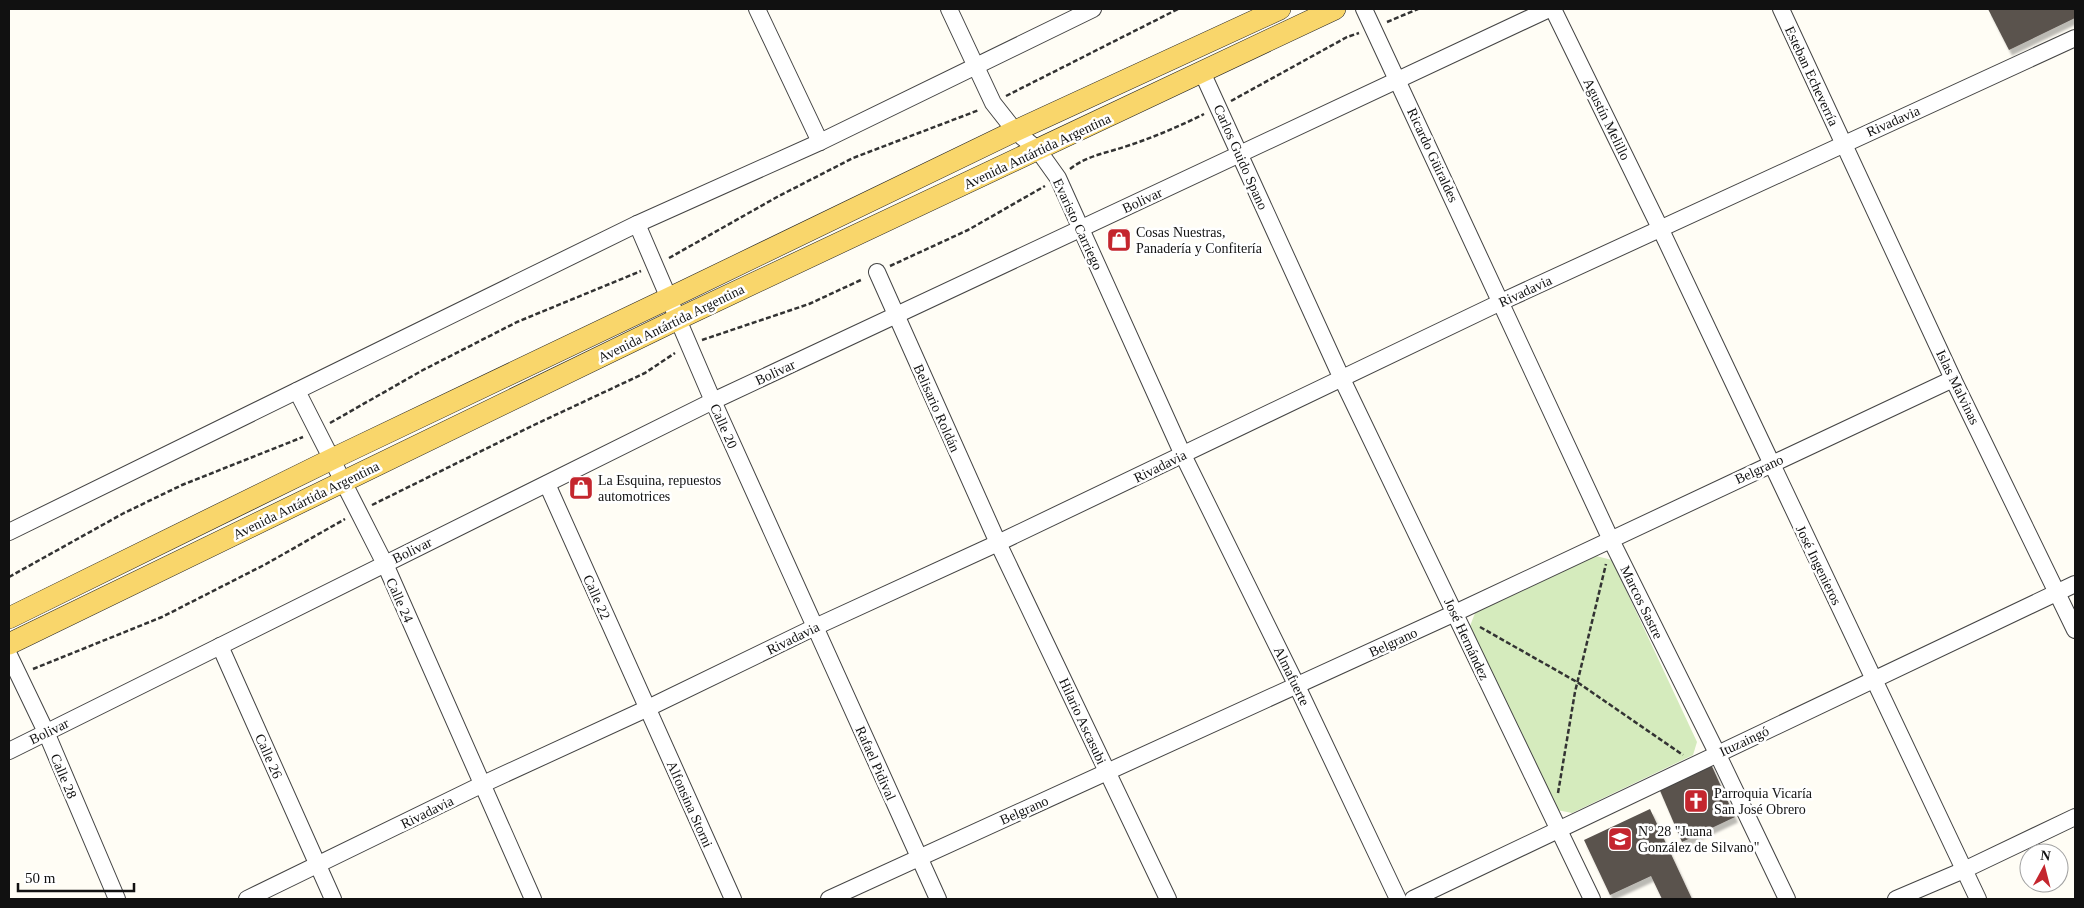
<svg xmlns="http://www.w3.org/2000/svg" width="2084" height="908" viewBox="0 0 2084 908" font-family="'Times New Roman',serif">
<defs>
<filter id="shadow"><feDropShadow dx="3" dy="5.5" stdDeviation="1" flood-color="#0004"/></filter>
</defs>
<rect width="100%" height="100%" fill="#fffdf5"/>
<polygon fill="#d5ebbd" points="1596,556 1612,560 1697,742 1693,755 1572,813 1557,810 1470,626 1475,613"/>
<g fill="#5a524d" filter="url(#shadow)">
<polygon points="1988,9 2075,9 2075,18 2009,50"/>
<polygon points="1710,762 1735,817 1682,842 1658,786"/>
<polygon points="1650,809 1692,899 1662,899 1651,876 1610,895 1584,840"/>
</g>
<g fill="none" stroke-linecap="round" stroke-linejoin="round">
<defs>
<g id="minor">
<polyline points="757,9 820,142"/>
<polyline points="949,9 993,103 1015,131 1038,150 1058,178 1183,455 1297,686 1398,899"/>
<polyline points="1364,9 1611,540 1717,753 1787,899"/>
<polyline points="1553,9 1661,230 1978,899"/>
<polyline points="1781,9 1953,379 2075,630"/>
<polyline points="1202,72 1342,379 1592,899"/>
<polyline points="637,224 713,401 938,899"/>
<polyline points="877,272 998,543 1168,899"/>
<polyline points="297,391 385,564 533,899"/>
<polyline points="547,484 733,899"/>
<polyline points="9,532 637,224 820,142 1093,9"/>
<polyline points="220,646 333,899"/>
<polyline points="9,655 46,732 117,899"/>
<polyline points="9,751 713,401 1549,9"/>
<polyline points="247,899 481,785 646,709 815,627 998,543 1501,302 2075,38"/>
<polyline points="829,899 1455,613 1953,379"/>
<polyline points="1413,899 2075,584"/>
<polyline points="1896,899 1964,870 2075,817"/>
</g>
<g id="major">
<polyline points="9,618 332,459 684,291 1015,131 1280,9"/>
<polyline points="9,644 678,319 1335,9"/>
</g>
</defs>
<use href="#minor" stroke="#444" stroke-width="18"/>
<use href="#major" stroke="#222" stroke-width="22"/>
<g stroke="#333" stroke-width="2.5" stroke-dasharray="5 2.5" stroke-linecap="butt">
<polyline points="1387,22 1418,9"/>
<polyline points="1006,96 1178,9"/>
<polyline points="1231,101 1347,37 1359,33"/>
<path d="M1070,169c16,-13 36,-16 54,-22 28,-9 54,-20 80,-33"/>
<polyline points="669,258 777,197 853,158 979,110"/>
<polyline points="890,266 968,230 1045,186"/>
<polyline points="702,340 809,304 863,279"/>
<polyline points="330,423 423,370 517,322 641,271"/>
<polyline points="372,505 534,425 645,373 675,353"/>
<polyline points="9,577 124,513 182,485 303,437"/>
<polyline points="1480,627 1577,682 1683,755"/>
<polyline points="33,669 162,617 266,564 345,519"/>
<polyline points="1558,793 1575,692 1606,564"/>
</g>
<use href="#minor" stroke="#fff" stroke-width="16"/>
<use href="#major" stroke="#f9d66b" stroke-width="21"/>
</g>
<defs>
<symbol id="shop-square" viewBox="-11 -11 22 22"><rect x="-9" y="-9" width="18" height="18" rx="4" fill="#c4262e" stroke="#fff"/><path d="M-5-2.5h2.3a2.7 3.5 0 0 1 5.4 0H5L5.5 6h-11ZM-1.5-2.5h3a1.5 2.3 0 0 0-3 0Z" fill="#fff"/></symbol>
<symbol id="church-square" viewBox="-11 -11 22 22"><rect x="-9" y="-9" width="18" height="18" rx="4" fill="#c4262e" stroke="#fff"/><path d="M-1.2-6h2.4v3.5h3.3v2.4h-3.3V6h-2.4V-.1h-3.3v-2.4h3.3Z" fill="#fff"/></symbol>
<symbol id="school-square" viewBox="-11 -11 22 22"><rect x="-9" y="-9" width="18" height="18" rx="4" fill="#c4262e" stroke="#fff"/><path d="M0-5L7-2L0 1L-7-2ZM-4 1L0 2.5L4 1V4Q0 6-4 4Z" fill="#fff"/></symbol>
</defs>
<g fill-rule="evenodd">
<use href="#shop-square" x="1105" y="226" width="28" height="28"/>
<use href="#shop-square" x="567" y="474" width="28" height="28"/>
<use href="#church-square" x="1682" y="787" width="28" height="28"/>
<use href="#school-square" x="1606" y="825" width="28" height="28"/>
</g>
<g text-anchor="middle" stroke-width="5" stroke-linejoin="round" paint-order="stroke">
<g font-size="14" fill="#111" stroke="#fff">
<text transform="translate(1812 76) rotate(65)" y="5">Esteban Echeverría</text>
<text transform="translate(1607 119) rotate(64)" y="5">Agustín Melillo</text>
<text transform="translate(1893 121) rotate(-24)" y="5">Rivadavia</text>
<text transform="translate(1037 151) rotate(-25)" y="5">Avenida Antártida Argentina</text>
<text transform="translate(1433 155) rotate(65)" y="5">Ricardo Güiraldes</text>
<text transform="translate(1241 157) rotate(66)" y="5">Carlos Guido Spano</text>
<text transform="translate(1142 200) rotate(-25)" y="5">Bolivar</text>
<text transform="translate(1078 224) rotate(65)" y="5">Evaristo Carriego</text>
<text transform="translate(1525 291) rotate(-25)" y="5">Rivadavia</text>
<text transform="translate(671 323) rotate(-26)" y="5">Avenida Antártida Argentina</text>
<text transform="translate(775 372) rotate(-25)" y="5">Bolivar</text>
<text transform="translate(1958 387) rotate(64)" y="5">Islas Malvinas</text>
<text transform="translate(937 408) rotate(66)" y="5">Belisario Roldán</text>
<text transform="translate(724 426) rotate(66)" y="5">Calle 20</text>
<text transform="translate(1160 466) rotate(-26)" y="5">Rivadavia</text>
<text transform="translate(1759 469) rotate(-25)" y="5">Belgrano</text>
<text transform="translate(306 500) rotate(-26)" y="5">Avenida Antártida Argentina</text>
<text transform="translate(412 550) rotate(-26)" y="5">Bolivar</text>
<text transform="translate(1819 565) rotate(64)" y="5">José Ingenieros</text>
<text transform="translate(597 597) rotate(66)" y="5">Calle 22</text>
<text transform="translate(400 600) rotate(66)" y="5">Calle 24</text>
<text transform="translate(1642 602) rotate(64)" y="5">Marcos Sastre</text>
<text transform="translate(793 638) rotate(-26)" y="5">Rivadavia</text>
<text transform="translate(1467 639) rotate(65)" y="5">José Hernández</text>
<text transform="translate(1393 642) rotate(-25)" y="5">Belgrano</text>
<text transform="translate(1292 676) rotate(64)" y="5">Almafuerte</text>
<text transform="translate(1083 721) rotate(65)" y="5">Hilario Ascasubi</text>
<text transform="translate(49 731) rotate(-26)" y="5">Bolivar</text>
<text transform="translate(1744 741) rotate(-25)" y="5">Ituzaingó</text>
<text transform="translate(269 756) rotate(66)" y="5">Calle 26</text>
<text transform="translate(876 763) rotate(66)" y="5">Rafael Pidival</text>
<text transform="translate(64 776) rotate(67)" y="5">Calle 28</text>
<text transform="translate(690 804) rotate(66)" y="5">Alfonsina Storni</text>
<text transform="translate(1024 810) rotate(-24)" y="5">Belgrano</text>
<text transform="translate(427 812) rotate(-26)" y="5">Rivadavia</text>
</g>
<g font-size="14" fill="#111" stroke="#fff" text-anchor="start">
<text x="1136" y="237">Cosas Nuestras,<tspan x="1136" dy="16">Panadería y Confitería</tspan></text>
<text x="598" y="485">La Esquina, repuestos<tspan x="598" dy="16">automotrices</tspan></text>
<text x="1714" y="798">Parroquia Vicaría<tspan x="1714" dy="16">San José Obrero</tspan></text>
<text x="1638" y="836">N° 28 "Juana<tspan x="1638" dy="16">González de Silvano"</tspan></text>
</g>
</g>
<rect width="2084" height="908" fill="none" stroke="#111111" stroke-width="20"/>
<g transform="translate(2044 868) rotate(7)"><circle r="24" fill="#ffffff" stroke="#a0a0a0"/>
<path d="M0-4L9 19L0 12L-9 19Z" fill="#c4262e"/>
<text y="-8" font-size="14" font-weight="bold" text-anchor="middle" fill="#111111">N</text>
</g>
<path d="M18 883v8h116v-8" fill="none" stroke="#111111" stroke-width="2.5"/>
<text x="25" y="883" font-size="15" fill="#111111" stroke="#ffffff" stroke-width="4" paint-order="stroke">50 m</text>
</svg>
